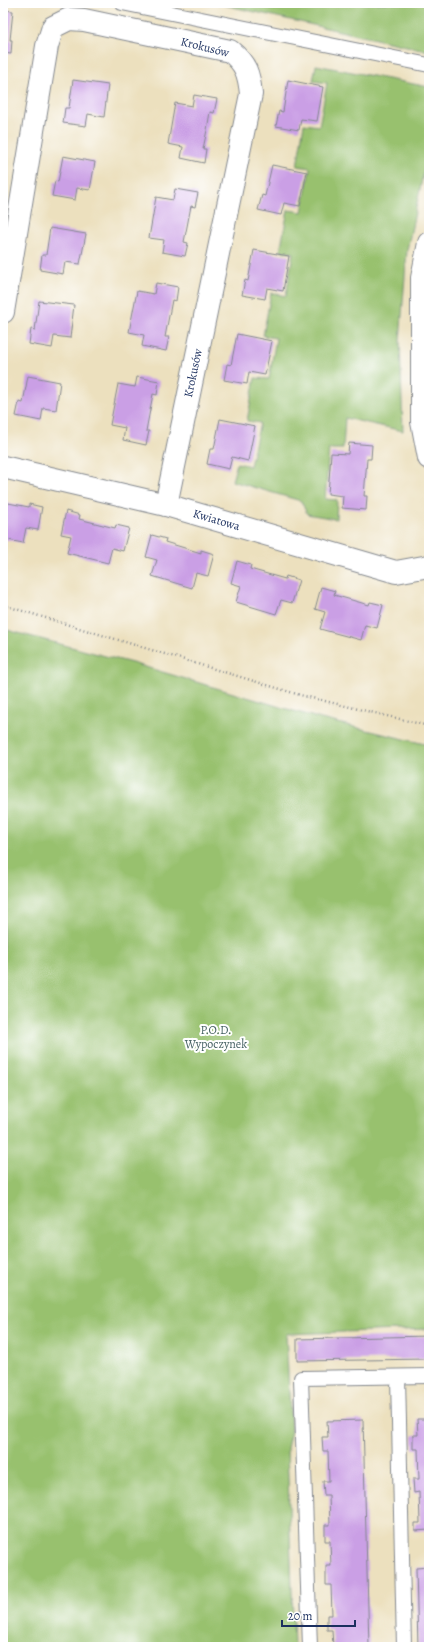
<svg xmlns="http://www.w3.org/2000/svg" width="432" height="1650" viewBox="0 0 432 1650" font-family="Alegreya,serif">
<rect width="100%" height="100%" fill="#fff"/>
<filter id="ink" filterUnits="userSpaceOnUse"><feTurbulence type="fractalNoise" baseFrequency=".025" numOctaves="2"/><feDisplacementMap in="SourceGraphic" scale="8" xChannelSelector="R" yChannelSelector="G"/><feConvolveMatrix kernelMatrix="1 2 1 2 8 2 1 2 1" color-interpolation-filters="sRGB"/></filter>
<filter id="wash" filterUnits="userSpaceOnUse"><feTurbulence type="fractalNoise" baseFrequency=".012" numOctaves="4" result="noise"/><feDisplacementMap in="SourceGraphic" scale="16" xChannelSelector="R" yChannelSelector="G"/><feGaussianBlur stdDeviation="0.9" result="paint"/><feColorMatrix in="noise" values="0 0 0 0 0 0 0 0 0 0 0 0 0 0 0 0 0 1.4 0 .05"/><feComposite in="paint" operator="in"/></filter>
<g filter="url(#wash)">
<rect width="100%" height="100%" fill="#ece0be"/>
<g fill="#98c16e" stroke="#5a7866">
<polygon points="215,3 429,3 429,51"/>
<polygon points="316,65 429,87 429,147 407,250 400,341 403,431 345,418 343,449 329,449 325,499 337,500 336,519 307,514 301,501 232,481 237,463 250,466 260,423 247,421 255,378 269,379 276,338 263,336 271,293 286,296 293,253 280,251 288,210 302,212 310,168 297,166 304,124 319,126 327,83 313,81"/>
<polygon points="3,629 132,663 321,719 429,745 429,1329 286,1334 291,1431 287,1448 294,1647 3,1647"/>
</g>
<g id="blocks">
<g fill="#ca9fe5">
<polygon points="3,10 13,11 10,40 12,40 11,54 3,53"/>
<polygon points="73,80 108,85 104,117 88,114 86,126 63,123 65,108 69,108"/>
<polygon points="288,80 323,87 317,121 301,119 299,130 276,126 279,111 283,112"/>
<polygon points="194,95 217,99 214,113 210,112 207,130 203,149 206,149 204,163 181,158 183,147 168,144 175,103 192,106"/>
<polygon points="63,156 95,162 90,190 77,188 75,200 52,196 55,181 58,182"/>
<polygon points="272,165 307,172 300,206 284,203 281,215 258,210 262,195 265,196"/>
<polygon points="175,189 198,193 195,207 191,206 184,242 188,243 185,256 162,252 164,240 149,238 156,197 173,200"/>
<polygon points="50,228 86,234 80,264 65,262 63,274 40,270 42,255 46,255"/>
<polygon points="254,250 289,256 283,291 267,288 265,299 242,295 245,280 248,281"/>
<polygon points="156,283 178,287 176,301 172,300 165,337 169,337 166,351 142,346 144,335 129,332 137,291 154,294"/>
<polygon points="39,301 74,305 70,338 54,336 52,348 29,344 31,329 35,330"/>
<polygon points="237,334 272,341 265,375 249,372 247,384 224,380 227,364 231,365"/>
<polygon points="28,376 60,382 56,410 43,408 41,421 16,416 19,402 23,403"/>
<polygon points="137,377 159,381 157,395 153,394 146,431 149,431 146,445 123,440 125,428 110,425 118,384 135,387"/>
<polygon points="220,419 255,426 248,461 232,457 229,469 207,464 210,449 214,449"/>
<polygon points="349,443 372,445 371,459 367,459 364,496 367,496 366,510 342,508 343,496 328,494 331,453 348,454"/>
<polygon points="3,502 29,507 29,504 42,507 38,530 26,528 23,543 3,539"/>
<polygon points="66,511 80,515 79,519 115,528 116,525 129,528 123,551 112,548 108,563 67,553 71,536 61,534"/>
<polygon points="152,535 166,539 165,542 201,553 201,550 214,554 208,576 196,573 192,588 152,576 157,560 146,557"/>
<polygon points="237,561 251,565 250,569 285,579 286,576 299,580 292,603 281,600 276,614 236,602 241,586 231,583"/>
<polygon points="321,587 335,591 334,595 369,605 370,602 383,605 377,628 365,625 361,640 320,629 325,612 315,609"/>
<polygon points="429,1336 429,1359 297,1361 297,1339"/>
<polygon points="417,1419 429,1419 429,1530 415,1531 415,1523 420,1523 419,1492 414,1493 413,1479 419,1479 418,1449 413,1449 413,1435 418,1435"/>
<polygon points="363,1420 369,1647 333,1647 332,1630 327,1630 327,1615 332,1615 331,1585 326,1585 326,1566 331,1566 330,1541 325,1541 325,1525 330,1525 329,1495 324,1495 323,1481 329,1481 328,1451 323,1451 322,1437 328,1437 327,1421"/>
<polygon points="429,1567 429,1647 418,1647 416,1568"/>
</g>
</g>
</g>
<g filter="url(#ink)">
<use href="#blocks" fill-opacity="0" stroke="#84888e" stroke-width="1"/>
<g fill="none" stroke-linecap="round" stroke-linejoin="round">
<defs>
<g id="service">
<polyline points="122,3 429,65"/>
<polyline points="398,1377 404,1647"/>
<polyline points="310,1647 301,1378 429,1376"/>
</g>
<g id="minor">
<polyline points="429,243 422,278 422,422 429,458"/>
<path d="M3,312l44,-266 6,-19 16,-8 15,1 146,31c16,13 19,23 21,43l-85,411"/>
<path id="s1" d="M3,467l163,38 230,67 33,-6"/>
</g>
</defs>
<use href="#service" stroke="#84888e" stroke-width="16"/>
<use href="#minor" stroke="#84888e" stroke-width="24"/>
<polyline stroke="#84888e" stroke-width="2.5" stroke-dasharray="1 3" stroke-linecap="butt" points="3,605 300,695 429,726"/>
<use href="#service" stroke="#fff" stroke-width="14"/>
<use href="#minor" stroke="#fff" stroke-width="22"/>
</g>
</g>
<g text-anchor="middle" stroke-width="4" stroke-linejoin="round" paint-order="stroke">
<g font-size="12" fill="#1b2f5e" stroke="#fff">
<text transform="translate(205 47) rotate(14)" y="4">Krokusów</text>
<text transform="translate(193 373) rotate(-78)" y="4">Krokusów</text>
<text dy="4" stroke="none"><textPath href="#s1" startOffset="220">Kwiatowa</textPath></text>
</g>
<g font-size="12" fill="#476264" stroke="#fff">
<text x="216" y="1034">P.O.D.<tspan x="216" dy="14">Wypoczynek</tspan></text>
</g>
</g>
<rect width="432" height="1650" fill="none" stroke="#fff" stroke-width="16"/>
<path d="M282 1620v6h73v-6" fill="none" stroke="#1b2f5e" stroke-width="2"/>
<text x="288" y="1620" font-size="12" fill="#1b2f5e" stroke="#ffffff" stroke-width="3" paint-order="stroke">20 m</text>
</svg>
